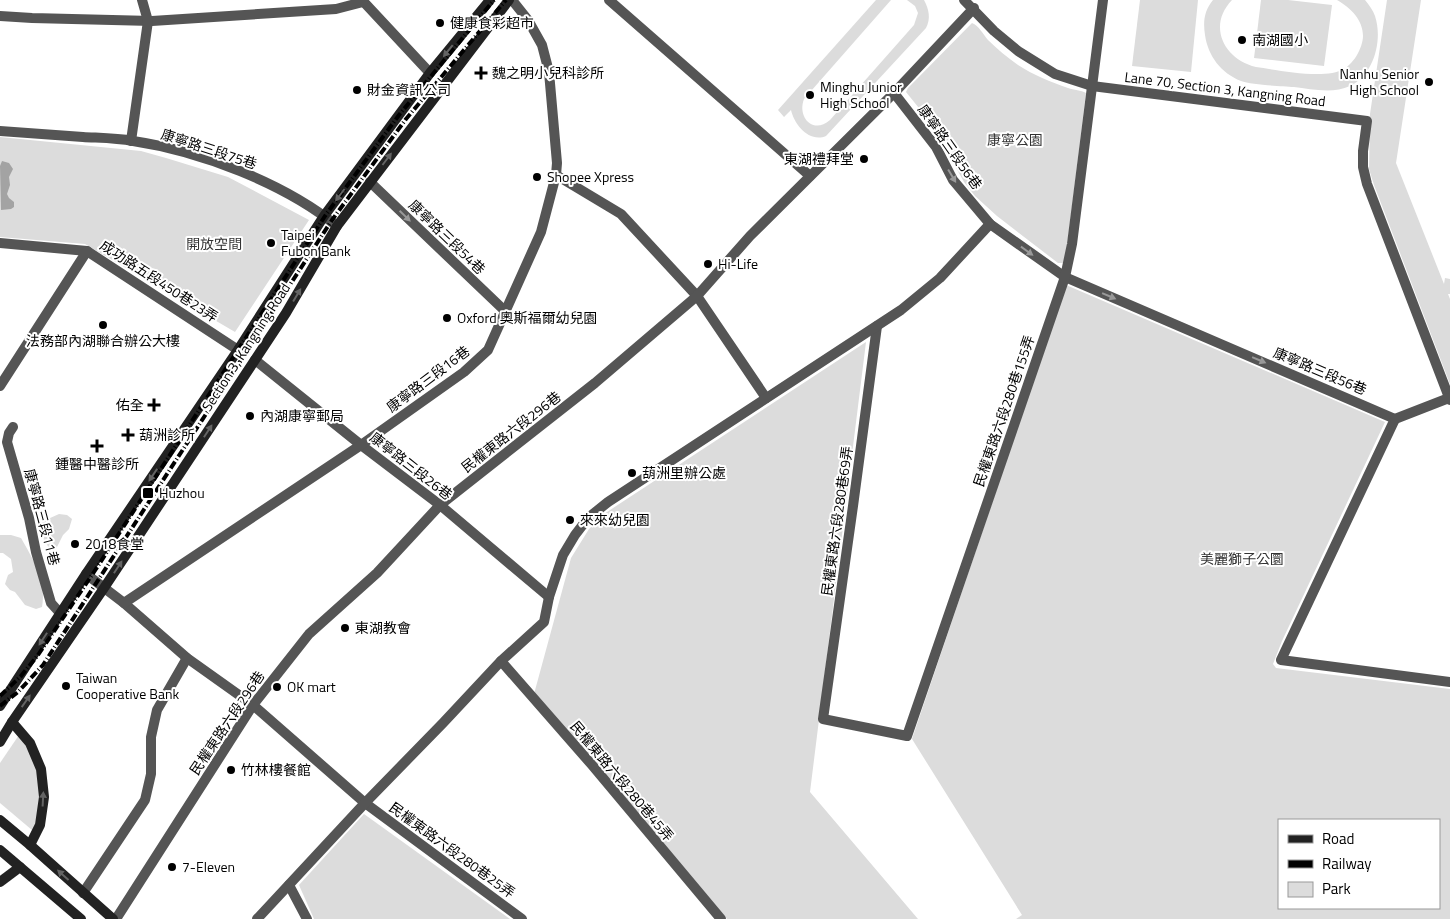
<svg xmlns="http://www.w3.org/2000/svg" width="1450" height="919" viewBox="0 0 1450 919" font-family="'Titillium Web','Noto Sans TC',sans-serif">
<rect width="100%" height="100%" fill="#fff"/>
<g fill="#dcdcdc" fill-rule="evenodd">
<path d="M876,0h15l-87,99c-7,18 9,36 26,21l84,-95 4,-12 -3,-7 -8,-6h17c5,9 7,19 2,28l-100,108c-17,7 -32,-12 -35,-26l-7,7 -6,-7z"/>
<polygon points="1140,0 1198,0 1191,72 1132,66"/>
<path d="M1213,0h19c-25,26 -8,59 24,67 22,3 69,13 88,2 5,-3 10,-9 13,-14 3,-5 6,-13 6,-19 0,-16 -12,-28 -26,-36h28c4,5 8,10 10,16 8,24 -1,59 -25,70 -17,8 -39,3 -56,1 -13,-1 -43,-2 -53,-6 -20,-8 -33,-25 -36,-46 -2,-13 -1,-24 8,-35z"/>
<polygon points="1261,0 1288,0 1332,5 1324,66 1254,58"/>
<polygon points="1387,0 1421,0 1396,163 1444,284 1445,278 1450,279 1450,294 1448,294 1450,299 1450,384 1374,185 1369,169 1370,114"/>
<path d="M972,23c7,3 11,11 16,17 9,9 19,17 30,25 15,10 33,17 50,23 6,2 13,2 18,5l-20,161 -3,9h-5l-61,-47 -22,-20 -11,-14 -33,-59 -25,-31 2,-4z"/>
<polygon points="0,137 141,151 166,158 228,177 309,220 235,332 85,244 0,237"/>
<path d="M1066,285l319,137 -103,219 -9,23 3,4 174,21v230h-434l6,-4 -110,-176zM1279,820h160v88h-160z"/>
<polygon points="866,342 810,792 918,919 727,919 608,782 534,694 571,558 589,529 607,512"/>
<polygon points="59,514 67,515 72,519 69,529 63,535 55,551 52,553 40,533 39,523"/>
<path d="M0,535h11l10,3c12,21 26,44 21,69l-6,2 -11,-4 -10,-13 -5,-2 -5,-6 3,-9 5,-3 -2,-13 -8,-6h-3z"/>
<polygon points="19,735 37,761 42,817 32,830 0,803 0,763"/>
<polygon points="364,814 510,919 314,919 299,885"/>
</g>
<polygon fill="#a3a3a3" points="2,161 9,163 13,169 9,177 10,185 7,194 9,198 14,202 14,207 11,209 1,210 0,166"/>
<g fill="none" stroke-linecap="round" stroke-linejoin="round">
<g stroke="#555" stroke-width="10">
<polyline points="362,0 430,73"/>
<polyline points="609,0 810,176"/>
<polyline points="964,0 994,31 1018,51 1055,74 1092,86 1367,121 1363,151 1363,167 1367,184 1450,400"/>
<polyline points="0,16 32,18 152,21 336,9 363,2"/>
<polyline points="894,93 936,147 953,180 990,224 1065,277 1395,419"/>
<path d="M0,131c28,2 56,4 83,6 17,1 33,1 50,4 67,10 151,42 204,85"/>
<polyline points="131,141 148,21 142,0"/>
<polyline points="556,175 621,214 697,296 766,398"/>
<polyline points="370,182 506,312"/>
<polyline points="0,243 87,251 238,350"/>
<polyline points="877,326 853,506 823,719 907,736 1065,277 1072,244 1103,0"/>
<polyline points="255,360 361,445 440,505 549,597"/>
<polyline points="0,386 87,251"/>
<polyline points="1395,419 1281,660 1450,682"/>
<polyline points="1395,419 1449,398"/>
<polyline points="13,427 9,433 7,442 29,518 36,552 51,603 60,613"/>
<polyline points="86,574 124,603 187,658 253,705 365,803 522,919"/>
<polyline points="124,603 361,445 464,372 488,350 541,232 556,175 557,163 549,72 542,45 528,20 512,0"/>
<polyline points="501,661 592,765 721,919"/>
<polyline points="289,885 307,919"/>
<polyline points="83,893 145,800 151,774 151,737 157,710 187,658"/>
<polyline points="116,919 253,705 309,634 377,573 440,505 595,383 697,296 750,236 894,93 974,8"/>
<polyline points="257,919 365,803 443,723 501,661 544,622 549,597 563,555 575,535 588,518 608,502 901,310 940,278 990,224"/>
</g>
<g stroke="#222" stroke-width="10">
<polyline points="0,706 86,574 238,350 324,216 430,73 490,0"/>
<polyline points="12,722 30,743 41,769 44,797 40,825 30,845"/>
<polyline points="0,742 12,722 104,588 286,313 337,226 509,0"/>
<polyline points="0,820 30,845 113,919"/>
<polyline points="0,850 81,919"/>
<polyline points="0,882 20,867"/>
</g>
<g stroke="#000" stroke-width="4" stroke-dasharray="8 2.5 1 2.5" stroke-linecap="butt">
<polyline points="0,696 21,676 38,655 94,572 325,216 399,115 494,0"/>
<polyline points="0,706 18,692 43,665 332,220 406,119 506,0"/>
</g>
</g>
<defs><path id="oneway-solid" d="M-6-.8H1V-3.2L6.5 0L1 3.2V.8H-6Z" transform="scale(1.25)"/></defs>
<g fill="#646464">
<use href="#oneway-solid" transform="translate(448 51) rotate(129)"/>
<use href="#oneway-solid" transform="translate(387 159) rotate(-53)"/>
<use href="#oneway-solid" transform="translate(340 195) rotate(127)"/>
<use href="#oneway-solid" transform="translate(297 295) rotate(-59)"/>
<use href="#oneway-solid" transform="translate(208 431) rotate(-57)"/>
<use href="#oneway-solid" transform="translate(153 475) rotate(124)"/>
<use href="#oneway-solid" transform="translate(118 567) rotate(-57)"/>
<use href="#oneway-solid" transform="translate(43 639) rotate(123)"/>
<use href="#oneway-solid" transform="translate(26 701) rotate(-55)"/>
<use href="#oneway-solid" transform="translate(43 799) rotate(-87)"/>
<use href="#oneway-solid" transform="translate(63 875) rotate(-138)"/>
</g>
<g fill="#999">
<use href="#oneway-solid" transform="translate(952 176) rotate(59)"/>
<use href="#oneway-solid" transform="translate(405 216) rotate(44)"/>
<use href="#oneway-solid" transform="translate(1027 251) rotate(36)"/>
<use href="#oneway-solid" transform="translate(1109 296) rotate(23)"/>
<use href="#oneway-solid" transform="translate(1259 360) rotate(23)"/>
</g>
<g fill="#000" stroke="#fff" stroke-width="2">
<circle cx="440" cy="23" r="5"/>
<circle cx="1242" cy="40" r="5"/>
<path d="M478.5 65.5h5v5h5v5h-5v5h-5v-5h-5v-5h5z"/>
<circle cx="1429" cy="82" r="5"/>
<circle cx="357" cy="90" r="5"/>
<circle cx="810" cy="95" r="5"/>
<circle cx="864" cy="159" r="5"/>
<circle cx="537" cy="177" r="5"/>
<circle cx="271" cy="243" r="5"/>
<circle cx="708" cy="264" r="5"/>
<circle cx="447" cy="318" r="5"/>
<circle cx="103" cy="325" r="5"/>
<path d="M151.5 397.5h5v5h5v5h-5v5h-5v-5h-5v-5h5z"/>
<circle cx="250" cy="416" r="5"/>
<path d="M125.5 427.5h5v5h5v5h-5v5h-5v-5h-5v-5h5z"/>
<path d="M94.5 438.5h5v5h5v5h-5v5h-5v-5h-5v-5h5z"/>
<circle cx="632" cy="473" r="5"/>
<rect x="142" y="487" width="12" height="12" rx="2.5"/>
<circle cx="570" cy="520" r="5"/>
<circle cx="75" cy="544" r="5"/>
<circle cx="345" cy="628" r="5"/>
<circle cx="66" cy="686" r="5"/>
<circle cx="277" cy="687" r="5"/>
<circle cx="231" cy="770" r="5"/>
<circle cx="172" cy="867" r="5"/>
</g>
<g text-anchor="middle" stroke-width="4" stroke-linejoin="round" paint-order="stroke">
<g font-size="14" fill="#000" stroke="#fff" text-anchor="start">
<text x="450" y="28">健康食彩超市</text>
<text x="1252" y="45">南湖國小</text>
<text x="492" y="78">魏之明小兒科診所</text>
<text x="1419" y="79" text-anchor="end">Nanhu Senior<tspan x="1419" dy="16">High School</tspan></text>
<text x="820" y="92">Minghu Junior<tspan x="820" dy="16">High School</tspan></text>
<text x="367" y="95">財金資訊公司</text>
<text x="854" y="164" text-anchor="end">東湖禮拜堂</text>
<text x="547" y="182">Shopee Xpress</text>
<text x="281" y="240">Taipei<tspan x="281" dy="16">Fubon Bank</tspan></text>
<text x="718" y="269">Hi-Life</text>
<text x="457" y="323">Oxford 奧斯福爾幼兒園</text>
<text x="103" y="346" text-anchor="middle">法務部內湖聯合辦公大樓</text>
<text x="144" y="410" text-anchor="end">佑全</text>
<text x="260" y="421">內湖康寧郵局</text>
<text x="139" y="440">葫洲診所</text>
<text x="97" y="469" text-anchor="middle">鍾醫中醫診所</text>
<text x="642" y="478">葫洲里辦公處</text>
<text x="159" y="498">Huzhou</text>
<text x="580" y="525">來來幼兒園</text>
<text x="85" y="549">2018食堂</text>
<text x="355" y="633">東湖教會</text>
<text x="76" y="683">Taiwan<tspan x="76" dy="16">Cooperative Bank</tspan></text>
<text x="287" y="692">OK mart</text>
<text x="241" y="775">竹林樓餐館</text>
<text x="182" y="872">7-Eleven</text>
</g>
<g font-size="14" fill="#000" stroke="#fff">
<text transform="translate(1225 89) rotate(7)" y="5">Lane 70, Section 3, Kangning Road</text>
<text transform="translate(950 147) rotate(55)" y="5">康寧路三段56巷</text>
<text transform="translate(209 149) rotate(18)" y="5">康寧路三段75巷</text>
<text transform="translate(447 237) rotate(44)" y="5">康寧路三段54巷</text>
<text transform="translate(159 281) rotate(33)" y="5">成功路五段450巷23弄</text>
<text transform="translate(246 347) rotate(-57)" y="5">Section 3, Kangning Road</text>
<text transform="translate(1320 371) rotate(23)" y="5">康寧路三段56巷</text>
<text transform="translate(428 379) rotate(-37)" y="5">康寧路三段16巷</text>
<text transform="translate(1004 411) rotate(-71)" y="5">民權東路六段280巷155弄</text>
<text transform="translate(511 432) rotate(-38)" y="5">民權東路六段296巷</text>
<text transform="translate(411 466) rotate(38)" y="5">康寧路三段26巷</text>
<text transform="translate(42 517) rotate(75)" y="5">康寧路三段11巷</text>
<text transform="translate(837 521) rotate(-82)" y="5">民權東路六段280巷69弄</text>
<text transform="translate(227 723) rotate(-56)" y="5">民權東路六段296巷</text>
<text transform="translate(622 781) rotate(50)" y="5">民權東路六段280巷45弄</text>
<text transform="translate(452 850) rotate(36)" y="5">民權東路六段280巷25弄</text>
</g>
<g font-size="14" fill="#333" stroke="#fff">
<text x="1015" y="145">康寧公園</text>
<text x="214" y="249">開放空間</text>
<text x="1242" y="564">美麗獅子公圜</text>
</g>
</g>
<rect x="1278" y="819" width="162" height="90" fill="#ffffff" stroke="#999999"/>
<rect x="1288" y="835" width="25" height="8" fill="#222222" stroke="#999999"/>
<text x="1322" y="844" font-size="15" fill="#000000">Road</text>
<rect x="1288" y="860" width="25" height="8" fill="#000000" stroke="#999999"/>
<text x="1322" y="869" font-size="15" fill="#000000">Railway</text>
<rect x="1288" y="882" width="25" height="15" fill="#dcdcdc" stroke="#999999"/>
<text x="1322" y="894" font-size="15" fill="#000000">Park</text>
</svg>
